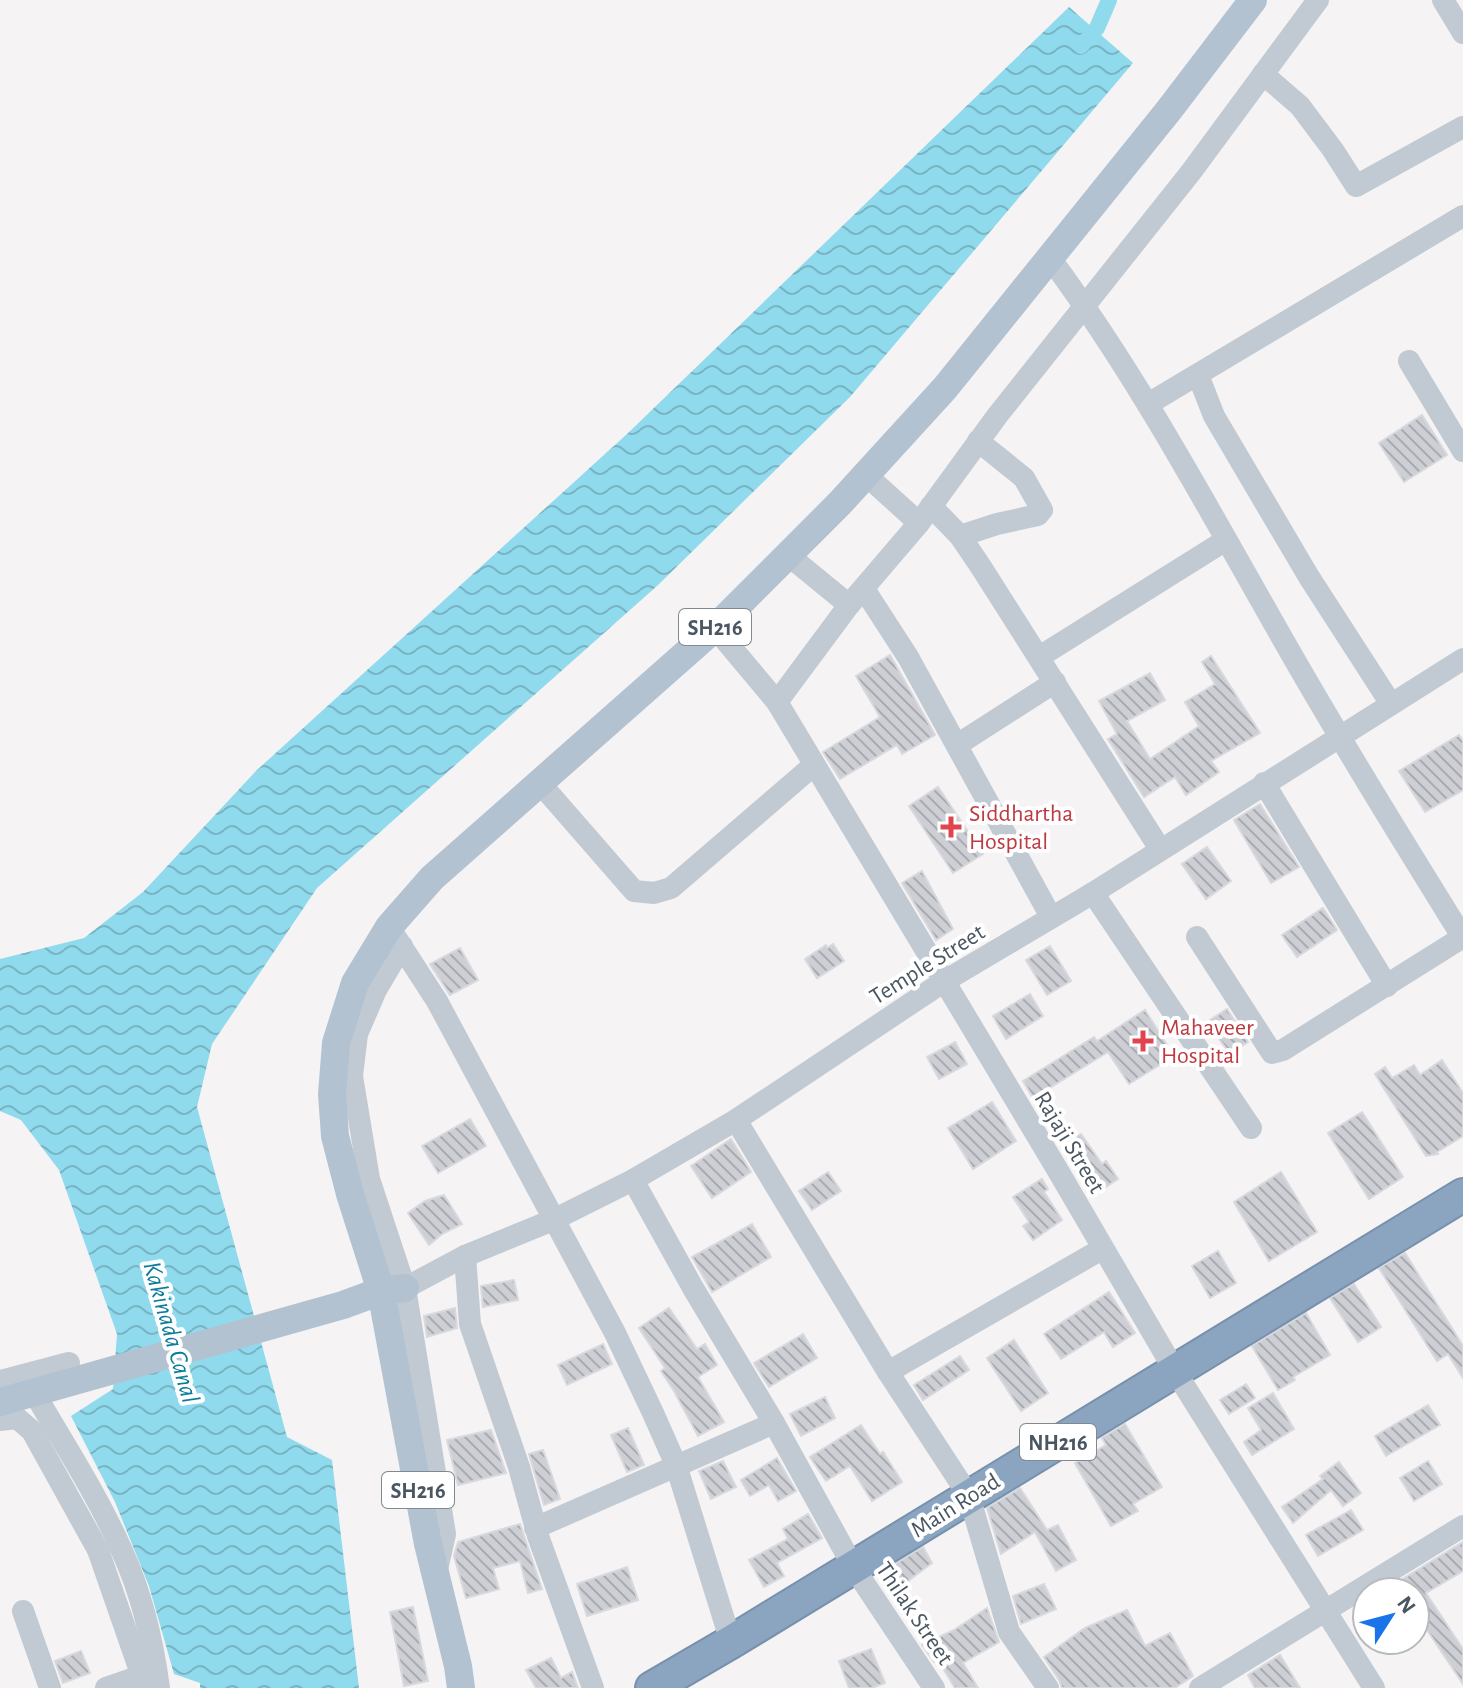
<svg xmlns="http://www.w3.org/2000/svg" width="1463" height="1688" viewBox="0 0 1463 1688" font-family="'Alegreya Sans',sans-serif">
<defs>
<pattern id="water-waves" width="16" height="10" patternUnits="userSpaceOnUse" patternTransform="scale(2)"><rect width="16" height="10" fill="#90daee"/><path d="M0 5q4-4 8 0t8 0" fill="none" stroke="#78b4c4"/></pattern>
<pattern id="building-back-hatch" width="6" height="6" patternUnits="userSpaceOnUse" patternTransform="scale(2)"><rect width="6" height="6" fill="#cdcfd5"/><path d="M-1 5l2 2M0 0l6 6M5-1l2 2" fill="none" stroke="#a8abb0"/></pattern>
</defs>
<rect width="100%" height="100%" fill="#f5f3f3"/>
<polygon fill="url(#water-waves)" points="1069,7 1133,63 850,397 657,586 317,888 212,1044 197,1107 287,1437 332,1460 359,1688 200,1688 200,1683 174,1674 149,1586 115,1502 71,1416 113,1389 117,1334 59,1170 21,1120 0,1111 0,959 84,938 143,892 257,770 627,434"/>
<g fill="none" stroke-linecap="round" stroke-linejoin="round">
<polyline stroke="#90daee" stroke-width="16" points="1081,46 1097,28 1109,0"/>
</g>
<g fill="url(#building-back-hatch)" stroke="#d7d9de" stroke-width="2">
<polygon points="1422,415 1447,455 1404,482 1379,443"/>
<polygon points="890,655 935,735 902,754 897,745 840,779 823,752 880,717 856,676"/>
<polygon points="1211,656 1260,733 1211,761 1219,772 1186,795 1175,777 1144,797 1108,739 1117,734 1099,701 1150,673 1165,700 1127,721 1150,759 1199,726 1185,702 1215,684 1202,662"/>
<polygon points="1459,735 1463,741 1463,790 1425,812 1399,771"/>
<polygon points="938,787 983,854 953,873 909,806"/>
<polygon points="1260,804 1299,867 1271,883 1234,820"/>
<polygon points="1207,847 1231,881 1206,899 1182,864"/>
<polygon points="922,871 953,929 936,940 902,883"/>
<polygon points="1323,908 1337,930 1297,957 1282,935"/>
<polygon points="833,944 844,961 817,978 805,959 826,945 827,948"/>
<polygon points="1050,946 1071,981 1047,995 1026,960"/>
<polygon points="460,948 478,980 450,995 430,964"/>
<polygon points="1030,994 1043,1016 1006,1039 993,1016"/>
<polygon points="1227,1009 1248,1042 1230,1054 1207,1022"/>
<polygon points="1145,1010 1174,1056 1129,1084 1108,1052 1033,1098 1023,1081 1094,1037 1097,1041"/>
<polygon points="955,1042 967,1064 939,1079 927,1057"/>
<polygon points="1442,1060 1463,1093 1463,1136 1437,1152 1438,1154 1426,1156 1375,1074 1385,1067 1392,1078 1414,1065 1420,1075"/>
<polygon points="992,1102 1016,1141 973,1169 948,1128"/>
<polygon points="1362,1112 1403,1177 1369,1199 1328,1133"/>
<polygon points="470,1119 486,1146 438,1173 422,1146"/>
<polygon points="1081,1134 1102,1164 1106,1161 1118,1179 1092,1196 1062,1146"/>
<polygon points="731,1139 751,1172 712,1198 691,1166"/>
<polygon points="828,1172 841,1191 812,1210 799,1191"/>
<polygon points="1281,1172 1317,1232 1269,1261 1234,1202"/>
<polygon points="1042,1179 1048,1189 1044,1192 1062,1220 1033,1240 1023,1226 1029,1222 1013,1197"/>
<polygon points="444,1195 462,1224 442,1234 429,1245 408,1213 425,1201"/>
<polygon points="752,1224 771,1257 712,1292 692,1257"/>
<polygon points="1218,1251 1236,1283 1210,1298 1192,1266"/>
<polygon points="1405,1253 1463,1346 1463,1378 1448,1354 1437,1361 1379,1268"/>
<polygon points="514,1280 518,1300 483,1307 481,1286"/>
<polygon points="1354,1284 1381,1327 1358,1342 1330,1298"/>
<polygon points="1109,1292 1135,1333 1113,1347 1104,1332 1061,1359 1044,1334"/>
<polygon points="455,1308 457,1328 427,1337 424,1316"/>
<polygon points="669,1308 697,1349 705,1344 717,1365 698,1377 724,1422 698,1436 674,1391 661,1371 665,1368 639,1328"/>
<polygon points="1306,1313 1330,1355 1293,1377 1295,1380 1278,1390 1252,1346"/>
<polygon points="803,1334 817,1358 769,1387 754,1363"/>
<polygon points="1014,1340 1048,1393 1021,1411 987,1358"/>
<polygon points="603,1344 612,1364 567,1385 558,1365"/>
<polygon points="960,1356 969,1370 923,1400 914,1385"/>
<polygon points="1246,1384 1255,1398 1229,1414 1220,1400"/>
<polygon points="1273,1393 1294,1429 1252,1455 1244,1442 1261,1430 1248,1408"/>
<polygon points="825,1397 835,1418 801,1436 790,1414"/>
<polygon points="1428,1405 1440,1425 1386,1456 1375,1436"/>
<polygon points="1125,1424 1162,1487 1133,1504 1138,1511 1111,1526 1075,1463 1106,1445 1102,1438"/>
<polygon points="861,1425 880,1454 883,1452 902,1482 872,1501 850,1466 826,1481 810,1457"/>
<polygon points="628,1428 644,1465 627,1472 611,1435"/>
<polygon points="491,1430 506,1473 458,1485 447,1440"/>
<polygon points="543,1450 560,1499 544,1505 529,1454"/>
<polygon points="777,1458 796,1491 778,1501 769,1485 750,1496 741,1480"/>
<polygon points="723,1461 736,1487 711,1499 699,1471"/>
<polygon points="1428,1461 1442,1484 1414,1501 1400,1478"/>
<polygon points="1339,1462 1361,1493 1343,1506 1331,1490 1293,1523 1282,1507 1323,1479 1320,1476"/>
<polygon points="1020,1488 1047,1530 1058,1525 1076,1560 1056,1571 1035,1532 1001,1554 987,1508"/>
<polygon points="1351,1510 1363,1530 1318,1556 1306,1535"/>
<polygon points="808,1514 822,1538 777,1563 784,1576 764,1587 749,1560 788,1539 783,1529"/>
<polygon points="520,1524 542,1589 528,1593 520,1561 493,1568 499,1589 466,1598 454,1556 458,1542"/>
<polygon points="1463,1542 1463,1571 1426,1593 1463,1649 1463,1684 1415,1612 1415,1592 1402,1592 1396,1583"/>
<polygon points="923,1547 932,1563 904,1584 892,1566"/>
<polygon points="627,1567 638,1600 587,1616 577,1584"/>
<polygon points="1044,1584 1056,1609 1021,1624 1013,1596"/>
<polygon points="413,1607 428,1681 404,1686 390,1612"/>
<polygon points="987,1608 999,1642 963,1663 978,1688 955,1688 938,1660 934,1662 922,1645 954,1630"/>
<polygon points="1127,1610 1145,1646 1170,1633 1193,1676 1175,1688 1062,1688 1059,1680 1044,1657 1085,1628"/>
<polygon points="871,1649 885,1683 872,1688 849,1688 839,1661"/>
<polygon points="81,1651 90,1673 63,1683 55,1661"/>
<polygon points="1280,1655 1300,1688 1255,1688 1248,1675"/>
<polygon points="551,1658 561,1678 572,1672 578,1688 536,1688 526,1670"/>
</g>
<g fill="none" stroke-linecap="round" stroke-linejoin="round">
<defs>
<polyline id="highway" points="652,1688 731,1642 1463,1195"/>
</defs>
<use href="#highway" stroke="#7690ad" stroke-width="36"/>
<g stroke="#c1cad2" stroke-width="22">
<polyline points="1443,0 1463,33"/>
<polyline points="1263,74 1300,106 1333,150 1356,186 1463,127"/>
<path d="M1050,258c88,119 158,250 231,378 58,102 120,202 182,302"/>
<polyline points="1409,361 1463,451"/>
<polyline points="1198,375 1214,416 1309,577 1391,704"/>
<polyline points="1148,404 1463,216"/>
<polyline points="866,475 919,523"/>
<polyline points="931,506 960,536 981,567 1160,849"/>
<polyline points="960,536 997,524 1038,515 1042,510 1024,478 978,441"/>
<polyline points="788,555 849,605"/>
<polyline points="864,589 908,657 1051,917"/>
<polyline points="715,628 777,702 1057,1169 1175,1371 1374,1688"/>
<polyline points="1039,657 1226,540"/>
<polyline points="777,702 849,605 919,523 997,416 1191,172 1318,0"/>
<polyline points="957,745 1055,682"/>
<polyline points="539,782 634,891 654,893 671,888 814,765"/>
<polyline points="1264,783 1387,986"/>
<polyline points="1093,893 1251,1128"/>
<polyline points="389,927 437,1001 615,1333 653,1413 676,1465 731,1642"/>
<polyline points="1197,937 1272,1053 1283,1050 1463,937"/>
<polyline points="402,946 376,990 357,1034 352,1076 369,1179 405,1288 445,1534 436,1574"/>
<polyline points="736,1120 888,1372 969,1496 1009,1632 1048,1688"/>
<polyline points="633,1180 693,1288 774,1423 854,1568 934,1688"/>
<polyline points="465,1256 470,1324 519,1467 538,1536 593,1688"/>
<polyline points="405,1288 465,1256 553,1220 633,1180 736,1120 943,982 1093,893 1463,659"/>
<polyline points="888,1372 1102,1249"/>
<polyline points="0,1381 69,1363"/>
<path d="M35,1394c30,52 63,102 87,157 19,41 31,92 37,137"/>
<polyline points="0,1420 17,1418 32,1431 98,1550 146,1688"/>
<polyline points="535,1528 774,1423"/>
<polyline points="23,1611 50,1688"/>
<polyline points="106,1688 141,1676"/>
<polyline points="1200,1688 1463,1526"/>
</g>
<g stroke="#b3c2d1" stroke-width="28">
<polyline points="0,1402 343,1305 381,1291 405,1288"/>
<polyline points="461,1688 458,1666 428,1544 381,1291 350,1194 335,1136 332,1094 336,1043 355,983 389,927 432,878 715,628 840,503 945,388 1169,110 1253,0"/>
</g>
<use href="#highway" stroke="#8ba5c1" stroke-width="32"/>
</g>
<g fill="#e0444e" stroke="#fff" stroke-width="3">
<path d="M947 815h8v8h8v8h-8v8h-8v-8h-8v-8h8z"/>
<path d="M1139 1029h8v8h8v8h-8v8h-8v-8h-8v-8h8z"/>
</g>
<g text-anchor="middle" stroke-width="8" stroke-linejoin="round" paint-order="stroke">
<g fill="#fff" stroke="#808990" stroke-width="2">
<rect x="679" y="609" width="72" height="36" rx="6"/>
<rect x="1020" y="1424" width="76" height="36" rx="6"/>
<rect x="382" y="1472" width="72" height="36" rx="6"/>
</g>
<g font-size="22" font-weight="bold" fill="#4a5661">
<text x="715" y="635">SH216</text>
<text x="1058" y="1450">NH216</text>
<text x="418" y="1498">SH216</text>
</g>
<g font-size="24" fill="#be3a42" stroke="#fff" text-anchor="start">
<text x="969" y="821">Siddhartha<tspan x="969" dy="28">Hospital</tspan></text>
<text x="1161" y="1035">Mahaveer<tspan x="1161" dy="28">Hospital</tspan></text>
</g>
<g font-size="24" fill="#4a5661" stroke="#fff">
<text transform="translate(927 964) rotate(-32)" y="8">Temple Street</text>
<text transform="translate(1070 1142) rotate(59)" y="8">Rajaji Street</text>
<text transform="translate(955 1505) rotate(-32)" y="8">Main Road</text>
<text transform="translate(915 1613) rotate(56)" y="8">Thilak Street</text>
</g>
<g font-size="26" font-style="italic" fill="#0c7c9b" stroke="#fff">
<text transform="translate(172 1332) rotate(74)" y="9">Kakinada Canal</text>
</g>
</g>
<g transform="translate(1391 1616) rotate(54)"><circle r="38" fill="#ffffff" stroke="#b7bbc0" stroke-width="2"/>
<path d="M0-6L14 30L0 20L-14 30Z" fill="#1a73e8"/>
<text y="-12" font-size="22" font-weight="bold" text-anchor="middle" fill="#4a5661">N</text>
</g>
</svg>
